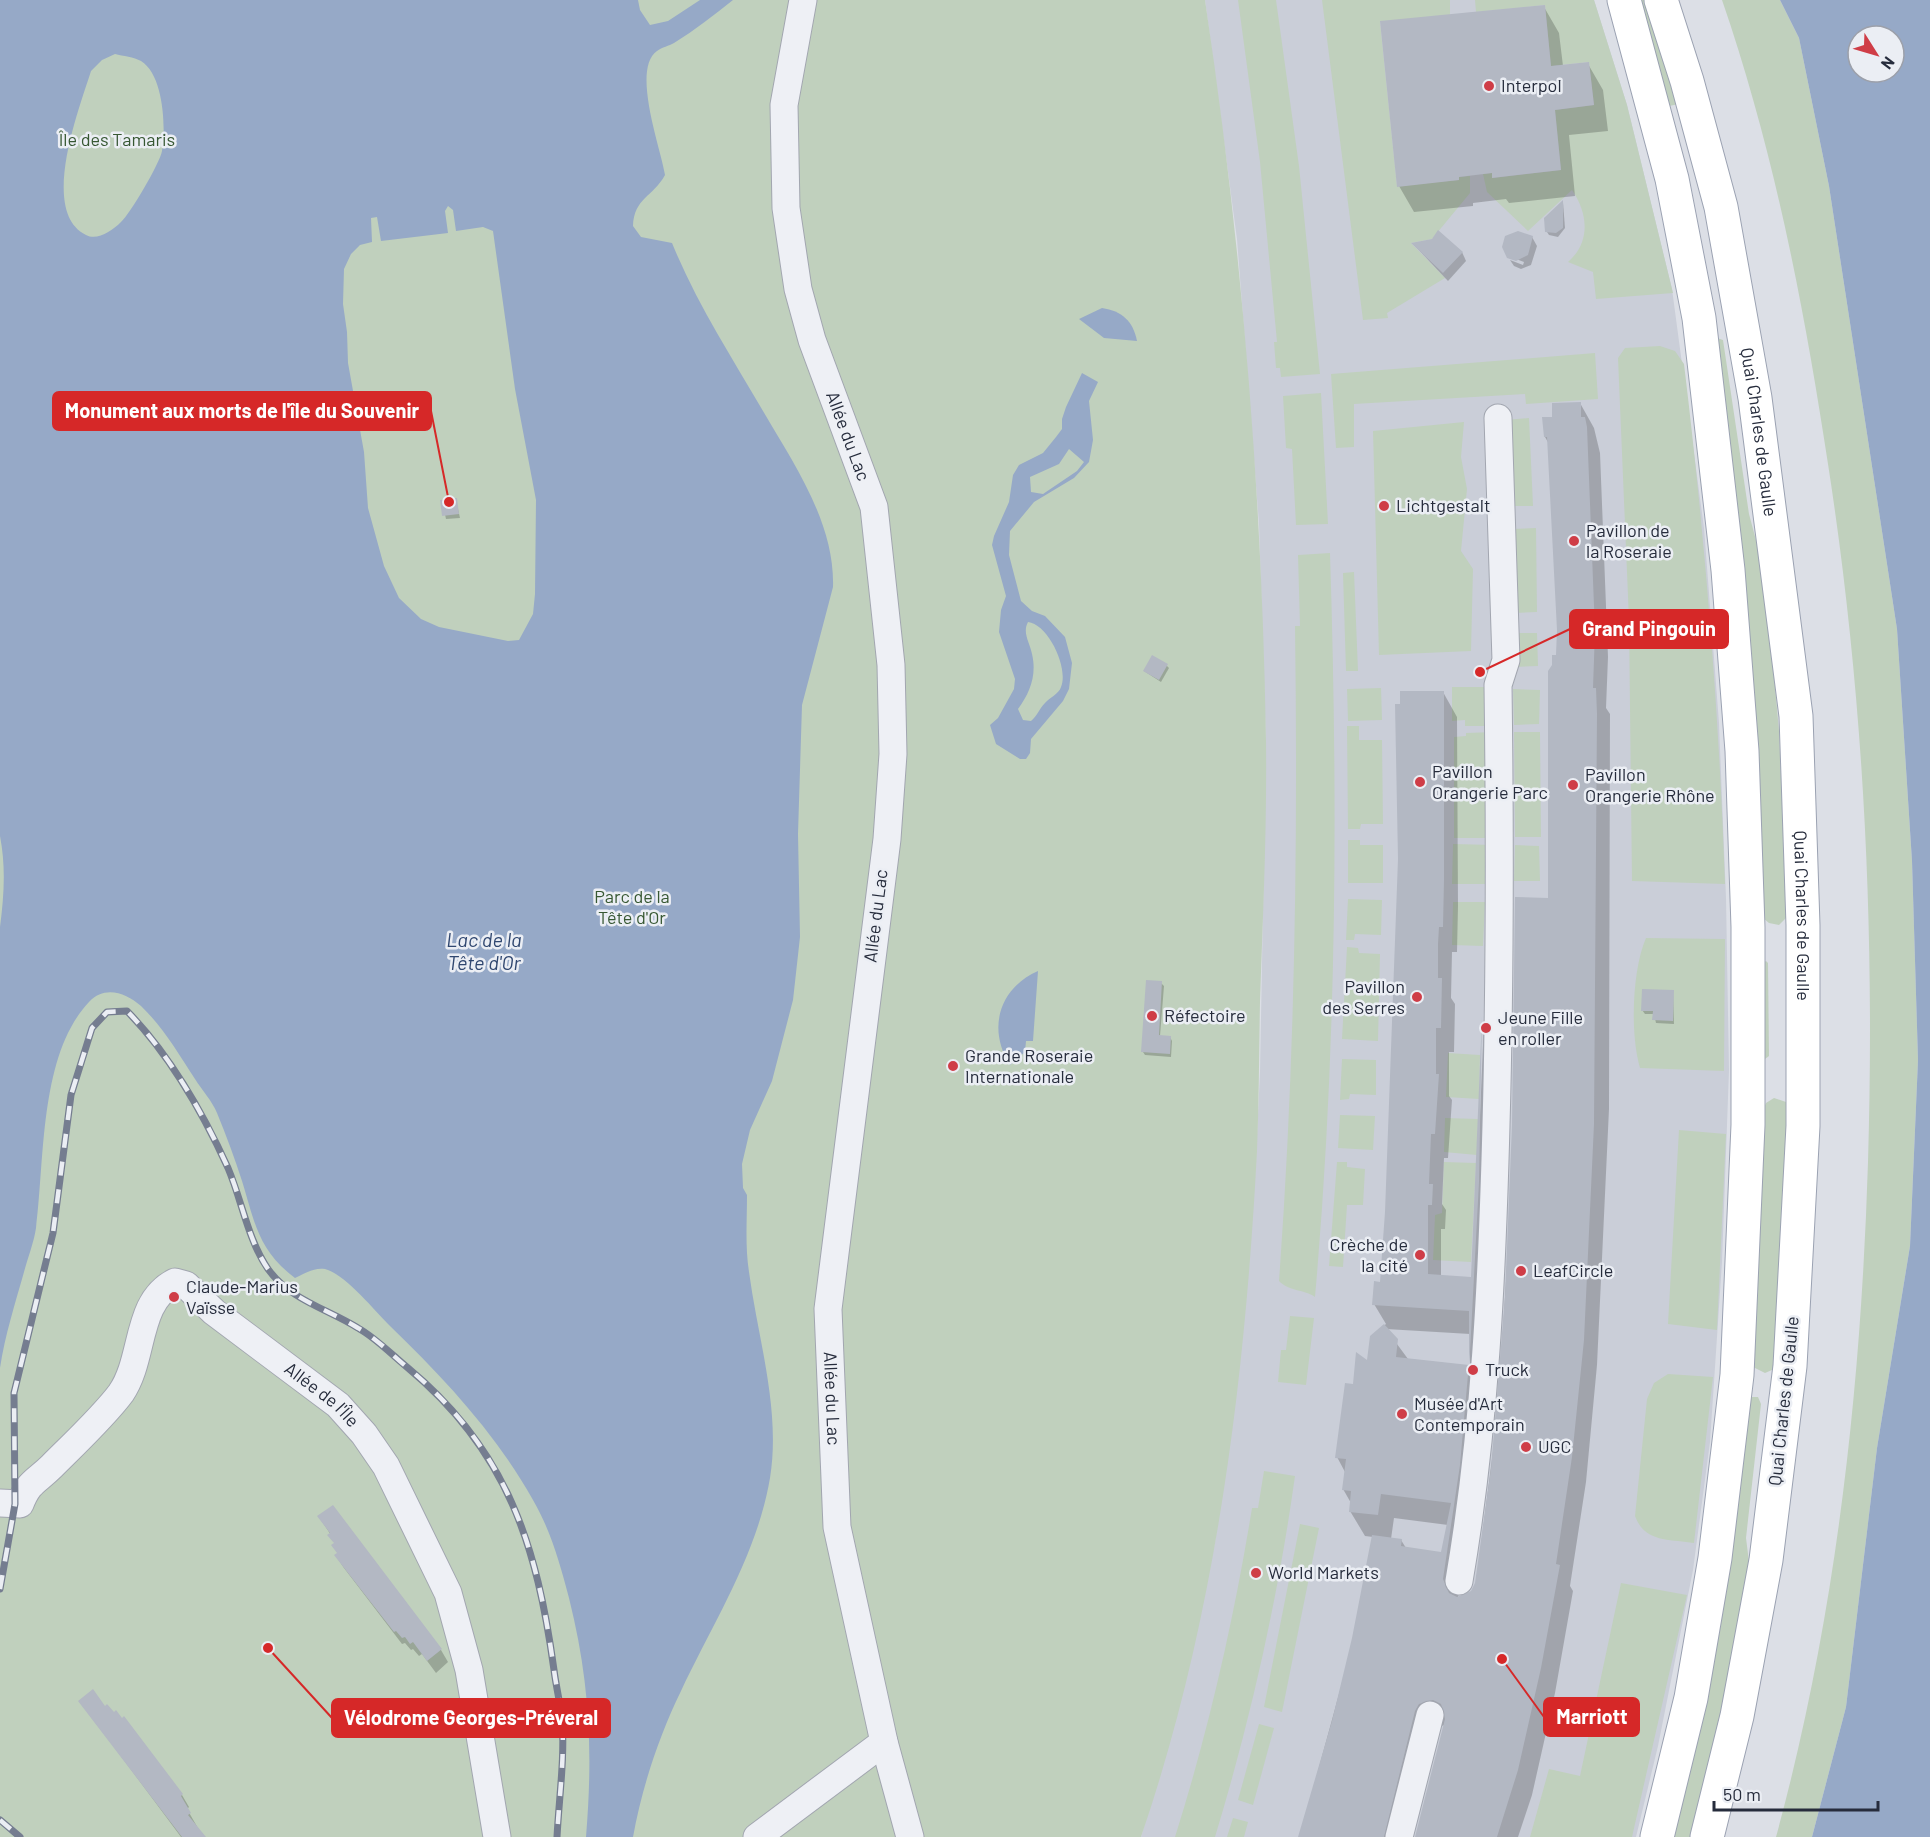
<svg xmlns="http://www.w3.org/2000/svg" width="1930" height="1837" viewBox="0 0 1930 1837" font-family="Barlow,sans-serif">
<rect width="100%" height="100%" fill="#dcdfe6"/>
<polygon fill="#caced8" points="1205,0 1594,0 1627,105 1672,289 1704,528 1719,723 1726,898 1729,1070 1722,1262 1710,1442 1693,1570 1658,1746 1636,1837 1141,1837 1180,1701 1215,1542 1241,1337 1256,1156 1260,1073 1266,745 1259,524 1237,239"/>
<g fill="#c0d0bd">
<path d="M0,0h1205c37,246 57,493 61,741 1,87 -3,174 -6,261 -1,50 -1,99 -3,149 -12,230 -41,467 -116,686h-1141z"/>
<polygon points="1238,0 1276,0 1299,166 1320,374 1281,377 1280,368 1276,368 1274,342 1277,342 1260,162"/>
<polygon points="1322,0 1450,0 1450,15 1380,22 1397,186 1459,180 1459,177 1470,176 1470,193 1432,239 1411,243 1445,278 1387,313 1388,318 1363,320"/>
<path d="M1475,0h119l33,105 46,188 -77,6 -3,-27 -25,-10c23,-20 20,-49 4,-72l-44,41 -41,-39 -4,-18 9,-1 1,5 68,-8 -6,-60 39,-5 -5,-43 -38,4 -6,-61 -69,7z"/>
<polygon points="1635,0 1646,0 1679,104 1669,106"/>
<path d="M1722,0h58l19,38 30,148 68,443 15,232 6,199 -8,186 -33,202 -31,259 -34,130h-36c60,-220 85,-448 92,-675 7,-234 -4,-466 -40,-698 -24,-158 -54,-313 -106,-464z"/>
<polygon points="1717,338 1723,340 1749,514 1765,574 1779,731 1787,917 1779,925 1769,923 1763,918"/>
<path d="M1660,346l15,5 9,13c21,173 35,346 41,520l-93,-3 -3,-261 -11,-262 7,-10z"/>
<polygon points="1595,353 1598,399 1526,404 1525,394 1354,404 1354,447 1336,448 1331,374"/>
<polygon points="1321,393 1328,524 1296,525 1292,449 1286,448 1283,396"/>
<polygon points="1529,418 1533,506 1511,506 1505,420"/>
<polygon points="1464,422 1461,457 1467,489 1461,551 1473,569 1471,651 1379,655 1373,431"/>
<polygon points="1536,528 1537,612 1515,613 1512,529"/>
<path d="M1330,553c8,249 7,496 -15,744 -11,-8 -25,-5 -36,-16 16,-218 19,-436 16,-655h5l-2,-71z"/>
<polygon points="1354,572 1358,671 1346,671 1343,573"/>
<polygon points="1515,633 1537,633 1538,666 1515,667"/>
<polygon points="1452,687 1494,687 1494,726 1465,726 1465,720 1452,721"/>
<polygon points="1381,688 1382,720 1348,721 1347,689"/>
<polygon points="1513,689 1540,690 1539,724 1514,725"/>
<polygon points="1347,726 1359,726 1359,740 1382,740 1383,824 1361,824 1360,829 1348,829"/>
<polygon points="1494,732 1495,838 1454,838 1454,737 1466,736 1466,733"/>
<polygon points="1514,732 1540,732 1541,837 1515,837"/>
<polygon points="1348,840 1360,840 1360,845 1383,845 1383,883 1348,883"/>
<polygon points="1453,844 1494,845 1494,884 1452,884"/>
<polygon points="1515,845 1539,846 1540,881 1514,881"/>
<polygon points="1348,899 1382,900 1381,935 1355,934 1354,940 1346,940"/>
<polygon points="1453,902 1485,902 1483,946 1452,945"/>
<path d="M1646,938l79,1 -1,132 -84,-3c-10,-34 -8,-98 6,-130z"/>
<polygon points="1347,947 1358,948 1359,953 1380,954 1378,1041 1342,1039"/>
<polygon points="1766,961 1768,963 1769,1056 1765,1059 1763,963"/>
<polygon points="1448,1053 1480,1055 1479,1099 1446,1097"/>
<polygon points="1342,1059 1376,1060 1376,1095 1350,1094 1349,1099 1340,1100"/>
<polygon points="1774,1098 1786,1102 1789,1107 1776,1361 1772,1370 1765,1373 1753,1367 1762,1113 1766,1103"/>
<polygon points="1340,1115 1375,1116 1373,1150 1338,1148"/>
<polygon points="1445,1118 1478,1119 1477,1155 1444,1152"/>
<polygon points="1679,1130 1726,1134 1717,1330 1668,1324"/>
<polygon points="1337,1162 1347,1162 1347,1167 1365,1169 1363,1205 1347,1205 1343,1267 1329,1266"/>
<polygon points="1444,1162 1476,1163 1471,1262 1433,1260 1435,1215 1442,1213"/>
<polygon points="1290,1316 1314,1318 1306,1385 1278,1382 1281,1350 1286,1350"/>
<path d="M1668,1374l45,3 -19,166c-24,-4 -49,0 -59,-27l12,-117 7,-16z"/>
<polygon points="1751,1397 1758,1397 1761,1404 1746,1538 1750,1570 1722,1726 1695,1837 1672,1837 1748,1402"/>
<path d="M1264,1471l31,5c-17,122 -44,242 -80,361h-40c34,-108 59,-218 77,-329h6z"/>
<polygon points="1300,1524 1319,1528 1282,1712 1264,1707"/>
<polygon points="1621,1583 1687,1595 1632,1837 1530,1837 1549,1769 1580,1776"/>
<polygon points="1259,1724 1274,1728 1253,1805 1238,1800"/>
<polygon points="1233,1818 1248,1822 1244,1837 1227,1837"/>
</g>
<g fill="#96a9c7" fill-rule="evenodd">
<path d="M0,0h638l2,10 10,15 18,-4 32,-21h33c-19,15 -38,30 -59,43 -5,3 -12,4 -17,8 -26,18 4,98 8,124 -12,22 -31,23 -32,51l8,11 31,6c24,59 59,113 91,168 31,53 72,112 70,176l-31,118 -4,129 2,103 -7,63 -21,81 -22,49 -8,34 1,24 4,7c0,25 -2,52 2,77 9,67 32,138 21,206 -13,77 -56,143 -89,213 -22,45 -39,96 -48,146h-47c7,-85 4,-155 -17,-239 -9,-34 -18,-67 -36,-98 -37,-66 -89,-122 -144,-175 -15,-15 -44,-51 -64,-56 -11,-2 -21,5 -30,9 -37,-28 -40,-55 -53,-97 -7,-22 -16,-46 -25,-68 -5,-12 -15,-23 -22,-34 -17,-26 -32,-52 -54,-73 -15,-13 -36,-21 -52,-4 -50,53 -44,157 -53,226 -2,14 -8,29 -12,44 -9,32 -19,63 -24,96v-441c4,-31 6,-60 0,-91zM115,54c8,2 19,3 26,7 23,14 25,68 21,90 -2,12 -32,63 -41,71 -9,9 -24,19 -35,13 -47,-23 -7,-126 5,-164l11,-11zM448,206l5,4 3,21 27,-4 10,4 22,158 21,111 -1,94 -2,20 -14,26 -11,1 -69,-14 -18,-8 -22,-21 -15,-32 -16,-58 -4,-56 -16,-89 -1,-31 -4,-28 1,-35 7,-15 9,-9 12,-3 -1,-24 6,-1 4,24 67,-8 -3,-22z"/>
<path d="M1780,0h150v1837h-118l34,-130 31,-259 33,-202 8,-186 -6,-199 -15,-232 -68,-443 -30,-148zM1858,36h36v36h-36z"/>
<path d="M1102,308c20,3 31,13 35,33l-33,-3 -25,-19z"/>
<path d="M1082,373l16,9 -9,19 4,39 -4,22 -15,16 -40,24 -24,29 -1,24 12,46 11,10 13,5 20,21 7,26 -3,26 -6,12 -32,38 -1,14 -4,6h-6l-24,-15 -6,-19 8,-7 16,-29 1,-10 -16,-47 2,-22 5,-14 -14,-51 2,-9 15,-34 4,-27 6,-10 24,-12 13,-16 6,-8v-10l4,-12zM1069,449l15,13 -7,9 -34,23 -12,-2 -1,-15 29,-13zM1028,622c20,2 41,46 33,65 -2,7 -11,10 -16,16 -6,6 -7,12 -14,18l-8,-1 -5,-11c12,-16 19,-34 14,-55 -2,-11 -10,-21 -4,-32z"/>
<path d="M1038,971l-5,70h-7l-1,11 -15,13c-23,-36 -11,-77 28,-94z"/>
</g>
<g fill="#0003" fill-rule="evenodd">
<polygon points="1544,7 1559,33 1563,66 1588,64 1603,90 1608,131 1569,135 1575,196 1509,203 1506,199 1473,203 1473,206 1414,212 1399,186"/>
<polygon points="1563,202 1565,228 1558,237 1549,235 1547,232"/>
<polygon points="1532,237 1537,246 1531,265 1521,269 1514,266 1510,260 1523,265 1524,262 1508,256"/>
<polygon points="1413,244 1462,252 1466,261 1448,281"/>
<path d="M1580,403l14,25 6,25 8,204 -2,51 4,6 -1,395 -12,256 -11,117 -16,104 3,5 -18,102 -23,102 -14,42h-101l28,-112 -12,3 -30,109h-103l54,-198 19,-102 -8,-1 -15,-25 1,-8 -8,-14 2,-17 -8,-15 17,-72 15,-22 2,-26 15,-13 -12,-20 8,-21 61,-591 14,25 1,189 -1,46h-5l-1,46 4,6 -1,48h-5v44l3,4 -4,58h-4l-2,46 4,6 -1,19h-4v47l32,2 11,-256 12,21 -23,448 -15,107 14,-6 4,-8 22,-172 14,-229 37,-283 9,-270 -9,-186 -4,-7 9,-19zM1386,1329l84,5v32l-62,-7zM1394,1518l54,7 -5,29 -37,-6 -5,-8 -10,-1z"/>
<polygon points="456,500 460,518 446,519 442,501"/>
<polygon points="1166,665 1169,668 1161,682 1144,671"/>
<polygon points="1161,983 1164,986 1160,1036 1170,1037 1172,1041 1171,1057 1145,1055 1143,1052"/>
<polygon points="1673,991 1674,1024 1656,1023 1654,1014 1645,1014 1642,1010"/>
<polygon points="319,1517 441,1650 448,1662 436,1673 422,1654 419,1656 413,1649 411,1650 405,1643 402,1644 344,1568 336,1556 339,1553 331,1535"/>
<polygon points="80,1701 104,1708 182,1795 189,1807 187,1809 203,1837 181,1837"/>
</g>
<g fill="#b3b8c3">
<polygon points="1545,5 1551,66 1589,62 1594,105 1555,110 1561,170 1492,178 1492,173 1459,177 1459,180 1397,187 1380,21"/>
<polygon points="1563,200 1563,228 1556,233 1545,232 1544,218"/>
<polygon points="1438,230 1463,252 1443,273 1411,243 1432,239"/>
<polygon points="1518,231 1533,236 1528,255 1516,261 1507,258 1502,247 1505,236"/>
<polygon points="1581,402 1581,417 1585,417 1587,427 1595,631 1593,688 1596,688 1597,714 1594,1124 1584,1340 1572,1457 1556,1564 1560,1565 1541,1668 1518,1770 1497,1837 1415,1837 1445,1719 1441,1704 1433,1700 1419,1704 1415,1711 1384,1837 1298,1837 1332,1721 1352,1638 1372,1535 1402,1539 1401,1546 1441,1552 1451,1503 1381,1494 1378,1515 1349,1512 1351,1491 1342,1490 1346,1459 1335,1458 1345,1383 1353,1384 1356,1352 1367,1360 1370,1336 1384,1324 1398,1339 1396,1357 1469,1365 1469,1311 1372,1305 1374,1281 1380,1282 1385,1212 1398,859 1395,704 1400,704 1400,691 1444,691 1444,880 1443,927 1439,927 1438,944 1438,978 1442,978 1441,1028 1436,1028 1436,1074 1439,1074 1435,1134 1431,1134 1429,1184 1433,1184 1432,1205 1428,1205 1428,1274 1471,1277 1482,1017 1479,1182 1470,1352 1460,1465 1443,1579 1449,1593 1457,1597 1471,1591 1475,1583 1491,1469 1505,1297 1512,1125 1515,897 1548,898 1548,671 1552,665 1552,655 1556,655 1557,630 1547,437 1544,437 1542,417 1552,417 1552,403"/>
<polygon points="457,498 459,514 442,516 440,500"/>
<polygon points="1152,655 1168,664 1159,680 1143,671"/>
<polygon points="1146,980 1162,981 1159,1035 1171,1036 1170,1054 1141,1052"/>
<polygon points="1642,989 1674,990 1673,1021 1652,1020 1653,1011 1641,1011"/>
<polygon points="333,1505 442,1649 427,1661 413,1642 410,1644 405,1637 402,1638 396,1631 394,1632 334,1555 337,1553 331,1545 334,1543 327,1535 330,1533 317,1516"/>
<polygon points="93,1689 105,1706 107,1704 114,1712 116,1710 122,1718 124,1716 183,1794 181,1796 191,1813 188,1815 206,1837 182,1837 78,1701"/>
</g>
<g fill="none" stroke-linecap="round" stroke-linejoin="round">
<defs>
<g id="minor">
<path id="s1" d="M803,0l-19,105 2,103 12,81 14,51 62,167 17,158 2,89 -6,85 -59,470 9,218 47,215 26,95"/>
<path id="s2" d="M0,1503l20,1c9,-23 16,-22 32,-38 21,-21 52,-50 69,-73 24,-35 14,-91 54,-111l11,3 28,27 124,93 26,29 22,32 62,127 21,77 28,167"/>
<path d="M1459,1581c26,-152 33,-303 37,-456 4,-147 4,-293 2,-440l8,-25 -8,-242"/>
<polyline points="757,1837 884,1742"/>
<polyline points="1399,1837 1430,1715"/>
</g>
<g id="major">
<polyline points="1624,0 1672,179 1699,318 1728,570 1742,751 1748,927 1748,1125 1737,1375 1715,1558 1691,1698 1657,1837"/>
<path id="s3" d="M1661,0l26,81 34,126 34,191 41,318 7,209v201l-13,240 -24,194 -29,156 -30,121"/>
</g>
</defs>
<use href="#minor" stroke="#a2a6b0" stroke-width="29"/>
<use href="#major" stroke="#9ba2b2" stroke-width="35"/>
<use href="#minor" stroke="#eef0f5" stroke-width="27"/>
<use href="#major" stroke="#fff" stroke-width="33"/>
<defs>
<g id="rail">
<path d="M0,1589l15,-85 -1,-111 39,-160 18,-138 21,-67 15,-16 20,-1c43,44 76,102 101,157 14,33 20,72 40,101 22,31 60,40 90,59 18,10 34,27 50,40 100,83 129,178 146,302 2,16 6,32 8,49 3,38 -3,79 -5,118"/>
<polyline points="0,1820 20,1837"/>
</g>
</defs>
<use href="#rail" stroke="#757d90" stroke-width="7"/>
<use href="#rail" stroke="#ebeef4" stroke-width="4.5" stroke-dasharray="14" stroke-linecap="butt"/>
</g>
<g fill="#cf3d47" stroke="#ebeef4" stroke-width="2">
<circle cx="1489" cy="86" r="6"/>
<circle cx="1384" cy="506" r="6"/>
<circle cx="1574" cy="541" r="6"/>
<circle cx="1420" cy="782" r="6"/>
<circle cx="1573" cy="785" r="6"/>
<circle cx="1417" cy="997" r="6"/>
<circle cx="1152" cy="1016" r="6"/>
<circle cx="1486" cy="1028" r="6"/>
<circle cx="953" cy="1066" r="6"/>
<circle cx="1420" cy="1255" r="6"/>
<circle cx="1521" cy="1271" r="6"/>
<circle cx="174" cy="1297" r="6"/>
<circle cx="1473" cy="1370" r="6"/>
<circle cx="1402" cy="1414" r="6"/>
<circle cx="1526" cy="1447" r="6"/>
<circle cx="1256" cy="1573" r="6"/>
</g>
<g text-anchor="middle" stroke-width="5" stroke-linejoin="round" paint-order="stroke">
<g font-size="18" fill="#262c3c" stroke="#ebeef4" text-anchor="start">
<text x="1501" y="92">Interpol</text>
<text x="1396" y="512">Lichtgestalt</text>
<text x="1586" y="537">Pavillon de<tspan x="1586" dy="21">la Roseraie</tspan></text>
<text x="1432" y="778">Pavillon<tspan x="1432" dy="21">Orangerie Parc</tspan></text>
<text x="1585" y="781">Pavillon<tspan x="1585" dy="21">Orangerie Rhône</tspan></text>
<text x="1405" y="993" text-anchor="end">Pavillon<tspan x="1405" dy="21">des Serres</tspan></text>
<text x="1164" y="1022">Réfectoire</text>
<text x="1498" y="1024">Jeune Fille<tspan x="1498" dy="21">en roller</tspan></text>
<text x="965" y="1062">Grande Roseraie<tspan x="965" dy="21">Internationale</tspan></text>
<text x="1408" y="1251" text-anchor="end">Crèche de<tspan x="1408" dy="21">la cité</tspan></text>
<text x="1533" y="1277">LeafCircle</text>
<text x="186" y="1293">Claude-Marius<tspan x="186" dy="21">Vaïsse</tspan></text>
<text x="1485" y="1376">Truck</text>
<text x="1414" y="1410">Musée d'Art<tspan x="1414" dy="21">Contemporain</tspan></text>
<text x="1538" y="1453">UGC</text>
<text x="1268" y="1579">World Markets</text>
</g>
<g font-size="18" fill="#375833" stroke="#ebeef4">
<text x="117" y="146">Île des Tamaris</text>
<text x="632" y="903">Parc de la<tspan x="632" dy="21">Tête d'Or</tspan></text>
</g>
<g font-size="18" fill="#262c3c" stroke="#ebeef4">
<text dy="6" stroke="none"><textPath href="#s3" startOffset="444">Quai Charles de Gaulle</textPath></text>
<text dy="6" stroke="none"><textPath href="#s1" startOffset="447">Allée du Lac</textPath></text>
<text dy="6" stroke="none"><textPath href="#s3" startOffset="930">Quai Charles de Gaulle</textPath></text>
<text transform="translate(876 916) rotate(-83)" y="6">Allée du Lac</text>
<text dy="6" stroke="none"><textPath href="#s2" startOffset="484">Allée de l'Île</textPath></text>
<text dy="6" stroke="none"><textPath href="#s1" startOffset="1419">Allée du Lac</textPath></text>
<text transform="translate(1784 1401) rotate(-84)" y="6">Quai Charles de Gaulle</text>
</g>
<g font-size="20" font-style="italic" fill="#304770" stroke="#ebeef4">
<text x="484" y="947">Lac de la<tspan x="484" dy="23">Tête d'Or</tspan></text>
</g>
</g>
<path fill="none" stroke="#d62828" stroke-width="2" d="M449 502L431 411M1480 672L1570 629M1502 1659L1544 1717M268 1648L332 1718"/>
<g fill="#d62828" stroke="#ebeef4" stroke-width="2">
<circle cx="449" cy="502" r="6"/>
<circle cx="1480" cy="672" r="6"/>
<circle cx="1502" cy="1659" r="6"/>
<circle cx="268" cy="1648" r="6"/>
</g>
<g fill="#d62828" stroke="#d62828" stroke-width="2">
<rect x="53" y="392" width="378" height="38" rx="6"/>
<rect x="1570" y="610" width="158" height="38" rx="6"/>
<rect x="1544" y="1698" width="95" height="38" rx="6"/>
<rect x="332" y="1699" width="278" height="38" rx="6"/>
</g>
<g font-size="20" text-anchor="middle" font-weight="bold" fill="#fff">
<text x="242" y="418">Monument aux morts de l'île du Souvenir</text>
<text x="1649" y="636">Grand Pingouin</text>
<text x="1592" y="1724">Marriott</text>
<text x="471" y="1725">Vélodrome Georges-Préveral</text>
</g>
<g transform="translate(1876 54) rotate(127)"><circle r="28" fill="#ebeef4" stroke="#9ca0aa" stroke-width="1.5"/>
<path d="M0-4.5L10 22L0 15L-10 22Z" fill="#cf3d47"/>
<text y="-9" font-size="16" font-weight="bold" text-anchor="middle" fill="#262c3c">N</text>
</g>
<path d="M1714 1801v9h164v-9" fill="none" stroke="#262c3c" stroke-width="3"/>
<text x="1723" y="1801" font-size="18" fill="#262c3c" stroke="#ebeef4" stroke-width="4.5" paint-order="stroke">50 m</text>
</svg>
